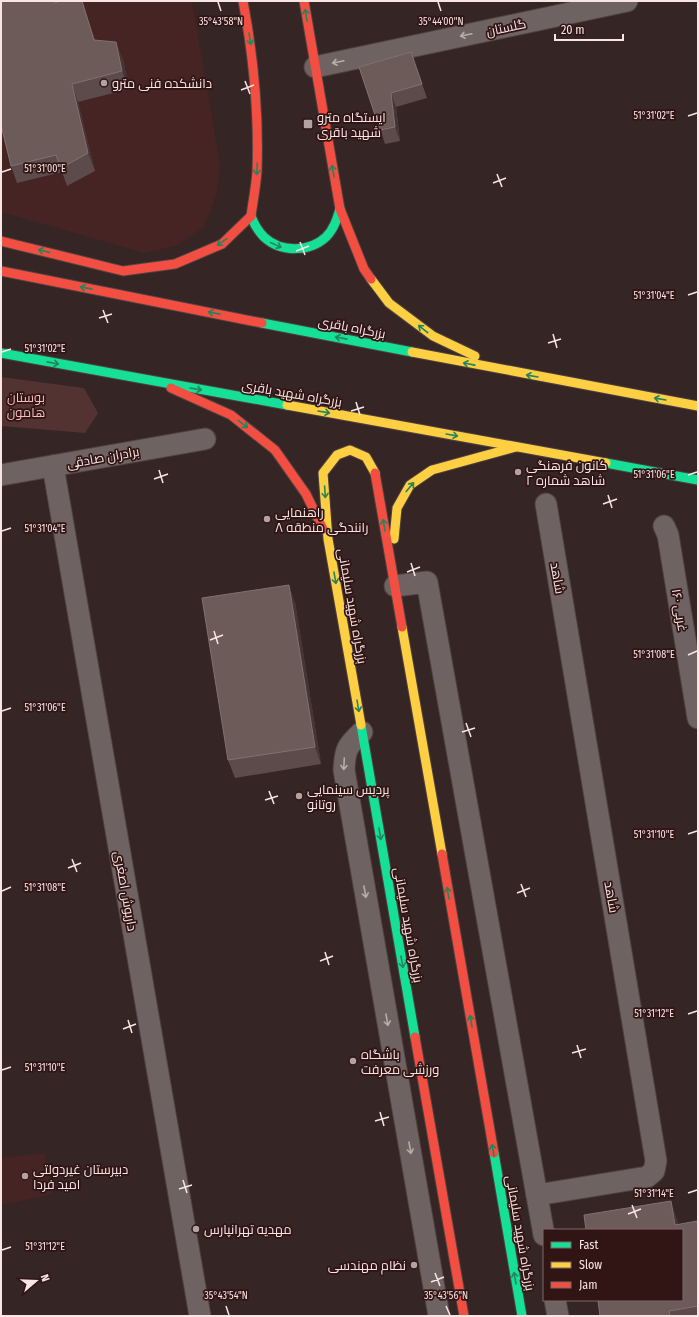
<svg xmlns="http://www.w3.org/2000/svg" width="699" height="1317" viewBox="0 0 699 1317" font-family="'Fira Sans Condensed',Cairo,sans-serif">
<rect width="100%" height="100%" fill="#352524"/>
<g fill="#452423">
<polygon points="1,1 192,1 220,164 217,193 204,227 176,246 144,253 1,212"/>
<polygon points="44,1153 53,1194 1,1205 1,1158"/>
</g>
<polygon fill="#523331" points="1,377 84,388 98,413 85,433 1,426"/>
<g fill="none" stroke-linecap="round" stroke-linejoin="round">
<defs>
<g id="street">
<polyline points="315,67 627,1"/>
<polyline points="53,466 200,1316"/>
<polyline points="1,475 205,439"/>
<polyline points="664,526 668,535 698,718"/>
<polyline points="395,586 427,582 544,1235"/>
<path d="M362,732c-15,14 -17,17 -18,38l95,546"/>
<polyline points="537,1195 647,1177 654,1171 656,1161 546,504"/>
<polyline points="555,1300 558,1316"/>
</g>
<g id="fast">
<path d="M251,216c3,8 7,15 13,21 17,16 46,15 62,0 8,-8 11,-18 14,-28"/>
<polyline points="262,323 412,352"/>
<polyline points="1,353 287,405"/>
<polyline points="606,463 698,480"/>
<polyline points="361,725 415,1037"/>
<polyline points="494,1153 522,1316"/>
</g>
<g id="slow">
<polyline points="371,279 389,303 433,336 475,356"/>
<polyline points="412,352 698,406"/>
<polyline points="287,405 606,463"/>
<polyline points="394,539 397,508 410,485 432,470 516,447"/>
<polyline points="402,627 442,854"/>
<polyline points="361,725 328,539 323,473 337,455 350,450 366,457 375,473"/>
</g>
<g id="jam">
<path d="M243,1c11,58 16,111 14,170 -1,15 -4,30 -6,45"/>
<polyline points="304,1 340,209 364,269 371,279"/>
<polyline points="1,241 123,271 175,264 222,244 251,216"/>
<polyline points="1,271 262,323"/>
<polyline points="171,388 231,415 275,450 306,494 323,529"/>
<polyline points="375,473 402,627"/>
<polyline points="442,854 494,1153"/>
<polyline points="415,1037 464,1316"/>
</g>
</defs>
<use href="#street" stroke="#4f4241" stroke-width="23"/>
<use href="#fast" stroke="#4f4241" stroke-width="11"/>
<use href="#slow" stroke="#4f4241" stroke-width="11"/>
<use href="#jam" stroke="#4f4241" stroke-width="11"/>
<use href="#street" stroke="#6f6262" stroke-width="21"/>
<use href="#fast" stroke="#16e098" stroke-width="9"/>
<use href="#slow" stroke="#ffcf43" stroke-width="9"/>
<use href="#jam" stroke="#f24e42" stroke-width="9"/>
</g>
<g fill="#5c4b4a">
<polygon points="1,1 57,1 58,2 60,1 82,1 95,40 123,59 129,89 78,102 95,171 67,186 62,172 17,183 11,166"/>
<polygon points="411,52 427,98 396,107 400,141 385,144 359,67"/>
<polygon points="295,602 321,764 235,778 228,760"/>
<polygon points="677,1219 678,1224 698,1225 698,1316 600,1316 586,1230"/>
</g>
<g fill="#453534">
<polygon points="82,1 86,12 100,58 94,40"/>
<polygon points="116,42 123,59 129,89 122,71"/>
<polygon points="72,84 78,102 95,171 88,153"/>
<polygon points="391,93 396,107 400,141 395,127"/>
<polygon points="289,585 295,602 321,764 315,747"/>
<polygon points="671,1201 677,1219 679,1230 675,1225"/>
</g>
<g fill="#6d5b5a" stroke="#837170">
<polygon points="1,1 54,1 55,3 60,1 82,1 94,40 116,42 122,71 72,84 88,153 61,168 56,155 11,166 1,125"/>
<polygon points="411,52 422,84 391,93 395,127 380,130 359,67"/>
<polygon points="289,585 315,747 228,760 202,598"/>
<polygon points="671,1201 675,1225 697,1221 698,1229 698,1306 669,1311 670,1316 600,1316 598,1300 682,1300 682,1230 586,1230 584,1215"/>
</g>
<defs><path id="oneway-shaft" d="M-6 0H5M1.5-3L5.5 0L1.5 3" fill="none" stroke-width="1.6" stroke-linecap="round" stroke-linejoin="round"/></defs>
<g stroke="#22855d">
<use href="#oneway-shaft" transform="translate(306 15) rotate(-99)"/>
<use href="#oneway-shaft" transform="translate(250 39) rotate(80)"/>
<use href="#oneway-shaft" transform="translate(257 169) rotate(93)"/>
<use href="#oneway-shaft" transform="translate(333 171) rotate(-100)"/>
<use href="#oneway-shaft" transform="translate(222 242) rotate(145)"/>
<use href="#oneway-shaft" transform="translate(276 245) rotate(25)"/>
<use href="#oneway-shaft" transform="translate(44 251) rotate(-166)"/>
<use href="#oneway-shaft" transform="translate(86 288) rotate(-169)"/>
<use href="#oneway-shaft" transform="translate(214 313) rotate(-169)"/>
<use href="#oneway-shaft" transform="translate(423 329) rotate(-142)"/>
<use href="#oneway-shaft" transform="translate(341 338) rotate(-169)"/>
<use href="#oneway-shaft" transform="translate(53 363) rotate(11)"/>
<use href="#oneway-shaft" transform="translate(469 364) rotate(-169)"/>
<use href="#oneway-shaft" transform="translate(532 376) rotate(-170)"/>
<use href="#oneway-shaft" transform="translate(196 389) rotate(10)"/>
<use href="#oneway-shaft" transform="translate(660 399) rotate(-170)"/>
<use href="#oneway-shaft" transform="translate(324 412) rotate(10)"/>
<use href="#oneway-shaft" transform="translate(243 424) rotate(38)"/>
<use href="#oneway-shaft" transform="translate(452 435) rotate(10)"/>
<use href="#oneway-shaft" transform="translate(410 487) rotate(-50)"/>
<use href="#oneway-shaft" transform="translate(325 492) rotate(86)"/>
<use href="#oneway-shaft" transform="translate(384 525) rotate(-100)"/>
<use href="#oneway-shaft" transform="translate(335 578) rotate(80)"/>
<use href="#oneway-shaft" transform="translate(358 706) rotate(80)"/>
<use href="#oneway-shaft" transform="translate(380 834) rotate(80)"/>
<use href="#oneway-shaft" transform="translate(448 893) rotate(-100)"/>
<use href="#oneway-shaft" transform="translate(402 962) rotate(80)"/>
<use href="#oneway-shaft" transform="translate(471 1021) rotate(-100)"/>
<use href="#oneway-shaft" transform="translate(493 1150) rotate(-100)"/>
<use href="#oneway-shaft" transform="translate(515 1278) rotate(-100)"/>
</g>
<g stroke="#bbabaa">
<use href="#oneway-shaft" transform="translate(466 35) rotate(168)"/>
<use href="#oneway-shaft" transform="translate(338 62) rotate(168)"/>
<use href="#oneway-shaft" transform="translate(344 764) rotate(93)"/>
<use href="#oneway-shaft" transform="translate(365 892) rotate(80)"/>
<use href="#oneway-shaft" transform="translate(387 1020) rotate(80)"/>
<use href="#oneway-shaft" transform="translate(410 1148) rotate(80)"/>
</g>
<path fill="none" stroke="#f9e6e4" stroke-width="1.5" d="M218,2l3,9M438,2l3,9M245,81l5,13M241,90l13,-5M688,116l9,-3M2,172l9,-3M497,174l5,13M493,183l13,-5M300,242l5,13M296,251l13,-5M688,295l9,-3M103,310l5,13M99,318l13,-4M553,334l4,14M548,343l13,-4M2,352l9,-3M356,402l4,13M351,411l13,-4M159,470l4,13M688,475l9,-3M154,479l14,-5M608,495l4,13M603,504l14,-5M2,531l9,-3M411,563l4,13M407,572l13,-5M214,631l4,13M210,640l13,-5M688,655l9,-4M2,711l9,-3M466,723l5,14M462,732l13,-4M269,791l5,13M265,800l13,-4M688,834l9,-3M72,859l5,13M68,868l13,-5M521,884l5,13M2,891l9,-4M517,893l13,-5M325,952l4,13M320,961l13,-5M688,1014l9,-3M128,1020l4,13M123,1029l13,-5M577,1045l4,13M572,1053l14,-4M2,1070l9,-3M380,1112l4,14M375,1121l14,-4M183,1180l4,13M179,1189l13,-4M688,1193l9,-3M632,1205l5,13M628,1214l13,-5M2,1250l9,-3M435,1273l5,13M431,1282l13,-5M226,1306l3,9M446,1306l4,9"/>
<g fill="#b4a2a1" stroke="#301514" stroke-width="1.5">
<circle cx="104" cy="83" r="4"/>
<rect x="303" y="119" width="10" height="10" rx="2"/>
<circle cx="518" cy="472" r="4"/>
<circle cx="267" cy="519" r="4"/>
<circle cx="299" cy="796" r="4"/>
<circle cx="353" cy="1061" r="4"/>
<circle cx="25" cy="1176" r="4"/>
<circle cx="196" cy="1229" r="4"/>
<circle cx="414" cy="1265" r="4"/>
</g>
<g text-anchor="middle" stroke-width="3.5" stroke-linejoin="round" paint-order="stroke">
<g font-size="13" fill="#f9e6e4" stroke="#301514">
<text transform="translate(506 27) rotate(-12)" y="5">گلستان</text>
<text transform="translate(352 327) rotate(11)" y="5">بزرگراه باقری</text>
<text transform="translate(292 393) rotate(10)" y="5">بزرگراه شهید باقری</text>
<text transform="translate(103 457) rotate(-10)" y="5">برادران صادقی</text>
<text transform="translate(558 578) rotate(80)" y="5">شاهد</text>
<text transform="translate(353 606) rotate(80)" y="5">بزرگراه شهید سلیمانی</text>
<text transform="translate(680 610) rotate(81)" y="5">۱۶۰ غربی</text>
<text transform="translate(126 891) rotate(80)" y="5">داریوش اصغری</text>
<text transform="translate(612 897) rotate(80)" y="5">شاهد</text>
<text transform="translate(409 925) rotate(80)" y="5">بزرگراه شهید سلیمانی</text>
<text transform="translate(521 1233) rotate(80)" y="5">بزرگراه شهید سلیمانی</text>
</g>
<g font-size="13" fill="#f9e6e4" stroke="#301514" text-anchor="start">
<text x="112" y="88">دانشکده فنی مترو</text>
<text x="317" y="122">ایستگاه مترو<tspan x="317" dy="15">شهید باقری</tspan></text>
<text x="526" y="470">کانون فرهنگی<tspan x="526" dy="15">شاهد شماره ۲</tspan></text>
<text x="275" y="517">راهنمایی<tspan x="275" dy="15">رانندگی منطقه ۸</tspan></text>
<text x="307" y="794">پردیس سینمایی<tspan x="307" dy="15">روتانو</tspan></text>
<text x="361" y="1059">باشگاه<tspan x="361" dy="15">ورزشی معرفت</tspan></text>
<text x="33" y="1174">دبیرستان غیردولتی<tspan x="33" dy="15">امید فردا</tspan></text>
<text x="204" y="1234">مهدیه تهرانپارس</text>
<text x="406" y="1270" text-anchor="end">نظام مهندسی</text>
</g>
<g font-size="13" fill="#f5beba" stroke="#301514">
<text x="26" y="402">بوستان<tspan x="26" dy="15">هامون</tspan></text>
</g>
</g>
<g font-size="10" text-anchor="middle" fill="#f9e6e4" stroke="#301514" stroke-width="3.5" stroke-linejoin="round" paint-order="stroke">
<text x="221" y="25">35°43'58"N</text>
<text x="441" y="25">35°44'00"N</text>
<text x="654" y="119">51°31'02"E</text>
<text x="45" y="172">51°31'00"E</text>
<text x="654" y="299">51°31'04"E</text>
<text x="45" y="352">51°31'02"E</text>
<text x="654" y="478">51°31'06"E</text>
<text x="45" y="532">51°31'04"E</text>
<text x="654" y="658">51°31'08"E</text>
<text x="45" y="711">51°31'06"E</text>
<text x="654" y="838">51°31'10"E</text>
<text x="45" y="891">51°31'08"E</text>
<text x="654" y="1017">51°31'12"E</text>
<text x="45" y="1071">51°31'10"E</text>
<text x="654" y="1197">51°31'14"E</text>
<text x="45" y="1250">51°31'12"E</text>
<text x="226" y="1299">35°43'54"N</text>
<text x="446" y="1299">35°43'56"N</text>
</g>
<rect width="699" height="1317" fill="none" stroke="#f9e6e4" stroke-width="4"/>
<rect x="543" y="1229" width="140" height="72" fill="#301514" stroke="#806967"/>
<rect x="551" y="1242" width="20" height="6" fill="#16e098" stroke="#806967"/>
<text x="579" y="1249" font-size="12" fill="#f9e6e4">Fast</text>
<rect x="551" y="1262" width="20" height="6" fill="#ffcf43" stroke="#806967"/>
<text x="579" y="1269" font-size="12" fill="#f9e6e4">Slow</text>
<rect x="551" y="1282" width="20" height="6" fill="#f24e42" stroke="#806967"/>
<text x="579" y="1289" font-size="12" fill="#f9e6e4">Jam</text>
<g transform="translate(36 1281) rotate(71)" stroke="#301514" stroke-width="3" paint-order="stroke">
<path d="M0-3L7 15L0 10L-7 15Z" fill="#f9e6e4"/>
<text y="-6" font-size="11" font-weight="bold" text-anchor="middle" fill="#f9e6e4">N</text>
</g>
<path d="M555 34v6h68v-6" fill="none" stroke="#f9e6e4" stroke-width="2"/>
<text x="561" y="34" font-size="12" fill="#f9e6e4" stroke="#301514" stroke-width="3" paint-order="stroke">20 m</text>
</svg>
